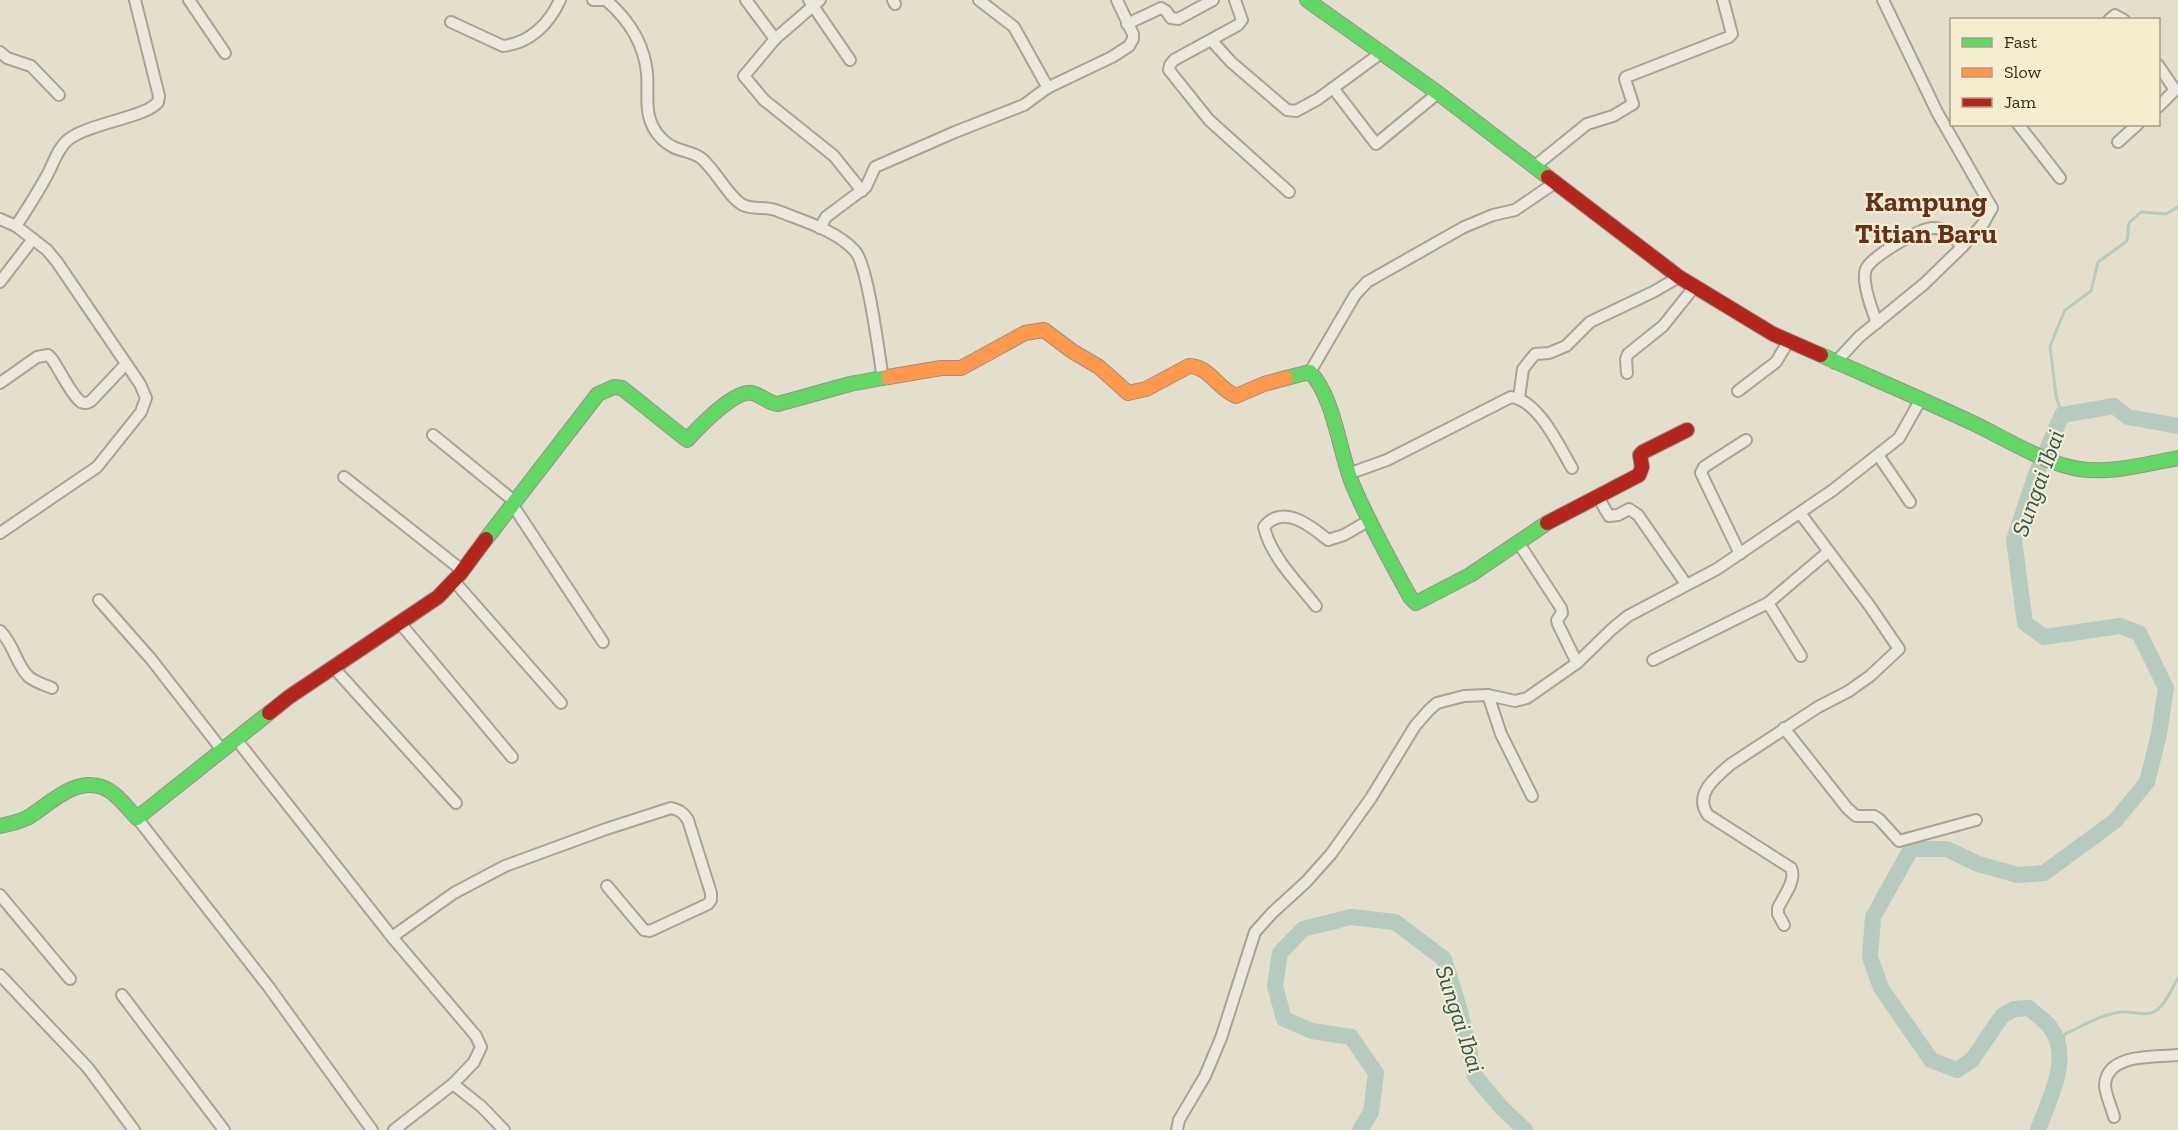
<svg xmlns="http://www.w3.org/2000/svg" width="2178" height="1130" viewBox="0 0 2178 1130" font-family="'Zilla Slab',serif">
<rect width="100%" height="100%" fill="#e4decc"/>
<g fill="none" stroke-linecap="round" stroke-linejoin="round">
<g stroke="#b7cabf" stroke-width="3">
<polyline points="2062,415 2056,396 2050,346 2065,310 2091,291 2098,262 2127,241 2129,223 2141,212 2166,214 2178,207"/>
<path d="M2060,1046l5,-12c18,-8 36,-20 57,-22 12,-1 26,6 36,-3 9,-6 14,-22 20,-31"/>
</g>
<g stroke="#b7cabf" stroke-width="16">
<polyline points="1360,1130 1371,1112 1376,1073 1351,1037 1312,1031 1284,1019 1275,986 1280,953 1303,929 1351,917 1395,922 1444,959 1460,1011 1475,1076 1501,1107 1525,1130"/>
<path d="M2038,1130c11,-31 35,-73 12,-103 -5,-7 -15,-13 -21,-19l-15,1 -12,7 -30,44 -15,10 -26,-10 -50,-72 -11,-31 3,-40 38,-68h36l31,15 40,11 26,-2 71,-52 32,-39 12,-48 7,-46 -27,-55 -19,-7 -76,11 -19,-14 -11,-83 22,-66 26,-59 52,-9 14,11 50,9"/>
</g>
<defs>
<g id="street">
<polyline points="189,0 225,53"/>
<path d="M593,0h13c22,19 38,43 41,73 2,24 -5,45 14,65 14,15 28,11 40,20 14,11 28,40 42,47 10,5 24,1 35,6 25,10 58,19 77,40 13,14 24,104 28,128"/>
<polyline points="746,0 775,39"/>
<polyline points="809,0 850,60"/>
<polyline points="820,0 775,39 744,76 764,100 834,156 862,191"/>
<polyline points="893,0 895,4"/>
<polyline points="979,0 1014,27 1048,88"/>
<polyline points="1235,0 1242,20 1238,25 1174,60 1170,65 1169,70 1209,120 1289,192"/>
<polyline points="2109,20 2115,15 2124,20"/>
<path d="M451,22l52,24c27,-3 46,-22 57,-46"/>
<polyline points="1127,24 1161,8 1166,11 1171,18 1178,19 1213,0"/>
<polyline points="1212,41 1231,62 1287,110 1296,111 1318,99 1381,53"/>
<polyline points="0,52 7,58 31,66 59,95"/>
<polyline points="2158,65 2175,90 2158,107"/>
<polyline points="1333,88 1376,144 1438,93"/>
<polyline points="2018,124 2060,178"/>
<polyline points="2118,142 2138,124"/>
<polyline points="1535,166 1587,124 1613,116 1633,104 1625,79 1626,77 1729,37 1732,34 1723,0"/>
<path d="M0,219l16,7c10,-15 20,-31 29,-47 8,-13 12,-31 24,-40 21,-16 78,-22 89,-37l1,-6 -24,-96"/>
<polyline points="820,228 826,217 866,187 875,167 955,132 1024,105 1047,88 1112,57 1129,46 1133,39 1133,34 1117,0"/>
<polyline points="0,282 33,239"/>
<path d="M1877,323c-5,-13 -16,-42 -11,-54 6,-13 53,-40 66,-41 14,-1 22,9 30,19"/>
<polyline points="1835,363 1859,337 1924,284 1962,247 1983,224 1992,208 1937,112 1883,0"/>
<polyline points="1310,372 1355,295 1367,282 1464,227 1493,215 1515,210 1556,182"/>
<polyline points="1627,373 1626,359 1628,354 1663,326 1695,286"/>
<path d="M0,383l37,-26 11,-2 4,4c7,10 20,37 29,43 5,2 6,1 10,-1l35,-37"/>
<polyline points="1738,391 1776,362 1788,342"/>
<polyline points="1519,398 1523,369 1535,354 1549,353 1566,346 1590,322 1653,292 1679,277"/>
<polyline points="433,435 514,501"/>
<polyline points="1878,455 1910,502"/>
<path d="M1348,474l39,-14 124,-63c27,3 48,49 61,71"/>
<polyline points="344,477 463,571"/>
<polyline points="1598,497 1609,516 1618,515 1629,509 1638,515 1686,584"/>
<polyline points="512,504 603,642"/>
<polyline points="0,533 97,467 141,412 146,398 140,384 57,262 47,250 16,226"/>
<polyline points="1518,542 1561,608 1562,613 1557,620 1558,624 1577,663"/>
<polyline points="1740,554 1701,473 1704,467 1746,440"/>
<polyline points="454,581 561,703"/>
<polyline points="99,600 151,659 222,750"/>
<polyline points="1768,603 1801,656"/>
<path d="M1316,606c-18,-23 -45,-49 -52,-79 19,-24 47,-1 64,13l16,-5 24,-14"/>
<polyline points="400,623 512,757"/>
<path d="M0,631c14,13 16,34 29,46 6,5 16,8 23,11"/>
<polyline points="1653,660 1768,603 1828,552"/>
<polyline points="333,667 456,803"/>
<polyline points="1488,695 1501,734 1532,796"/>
<polyline points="1784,728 1847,808 1856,816 1874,816 1880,820 1899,841 1976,820"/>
<polyline points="236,739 392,937 476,1036 481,1047 474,1062 453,1084"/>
<polyline points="137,818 268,986 372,1130"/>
<polyline points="0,895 70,979"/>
<path d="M1784,925l-6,-11v-6c5,-11 19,-28 13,-40l-83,-53c-15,-21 8,-38 23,-51l87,-57 31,-16 21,-15 29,-27 -30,-44 -69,-92"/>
<path d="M392,937l62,-44 51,-27 101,-37 65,-21c8,2 12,4 17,12l23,73v7l-3,4 -58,27 -6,-1 -37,-44"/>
<polyline points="0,975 88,1068 134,1130"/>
<polyline points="122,995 224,1130"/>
<path d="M2114,1117c-2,-9 -9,-23 -9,-32 2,-33 51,-27 73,-30"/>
<polyline points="394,1130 453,1084 482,1107 504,1130"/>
<polyline points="1177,1130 1179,1120 1205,1076 1221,1038 1255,932 1272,913 1306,882 1331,854 1371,798 1415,726 1429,710 1437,703 1464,696 1488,695 1515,701 1527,698 1577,663 1612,629 1628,616 1717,569 1833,490 1899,438 1921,399"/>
</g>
<g id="fast">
<polyline points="1307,0 1438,93 1548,177"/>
<path d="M1821,355c51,23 103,45 154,69 31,15 69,39 104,45 32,5 67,-5 99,-11"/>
<path d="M1286,378l24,-6c24,25 29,78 42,111 16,39 38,77 58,114l6,6 54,-28 77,-52"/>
<path d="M486,539l112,-145 16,-7 8,1 65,52c11,-12 48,-51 65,-47 10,2 15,10 26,11l72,-20 38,-7"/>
<path d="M0,826c10,-2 18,-4 27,-8 22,-13 47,-41 75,-31 14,5 25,21 35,31l132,-105"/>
</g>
<path id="slow" d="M888,377l53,-9h20l64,-35 19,-3 28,21 27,16 29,26 18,-4 43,-23c20,0 29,23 47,30l28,-12 22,-6"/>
<g id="jam">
<polyline points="1548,177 1679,277 1773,334 1821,355"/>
<polyline points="1547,523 1639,475 1642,467 1640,455 1643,452 1687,430"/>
<polyline points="269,713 289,697 438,597 460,574 486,539"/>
</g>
</defs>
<use href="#street" stroke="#a9a395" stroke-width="14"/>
<use href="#fast" stroke="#999284" stroke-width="16"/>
<use href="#slow" stroke="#999284" stroke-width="16"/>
<use href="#jam" stroke="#999284" stroke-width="16"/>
<use href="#street" stroke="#ece8dd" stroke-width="10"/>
<use href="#fast" stroke="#63d668" stroke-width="14"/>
<use href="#slow" stroke="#ff974d" stroke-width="14"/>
<use href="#jam" stroke="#b3261e" stroke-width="14"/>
</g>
<g text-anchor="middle" stroke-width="4.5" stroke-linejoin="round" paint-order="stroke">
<g font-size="24" font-style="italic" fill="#2c5858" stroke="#f6edd1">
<text transform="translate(2038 483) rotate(-70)" y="8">Sungai Ibai</text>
<text transform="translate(1460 1019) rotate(72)" y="8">Sungai Ibai</text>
</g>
<g font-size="28" font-weight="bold" fill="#662f1b" stroke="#f6edd1">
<text x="1926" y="211">Kampung<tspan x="1926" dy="32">Titian Baru</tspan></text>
</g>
</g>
<rect x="1950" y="18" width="210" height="108" fill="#f6edd1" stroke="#aa9f89" stroke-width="1.5"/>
<rect x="1962" y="38" width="30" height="9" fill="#63d668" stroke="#aa9f89" stroke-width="1.5"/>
<text x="2004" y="48" font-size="18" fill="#382b1d">Fast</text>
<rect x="1962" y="68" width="30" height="9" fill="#ff974d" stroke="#aa9f89" stroke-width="1.5"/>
<text x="2004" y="78" font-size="18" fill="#382b1d">Slow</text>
<rect x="1962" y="98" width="30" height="9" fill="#b3261e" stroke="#aa9f89" stroke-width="1.5"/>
<text x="2004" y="108" font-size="18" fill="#382b1d">Jam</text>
</svg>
